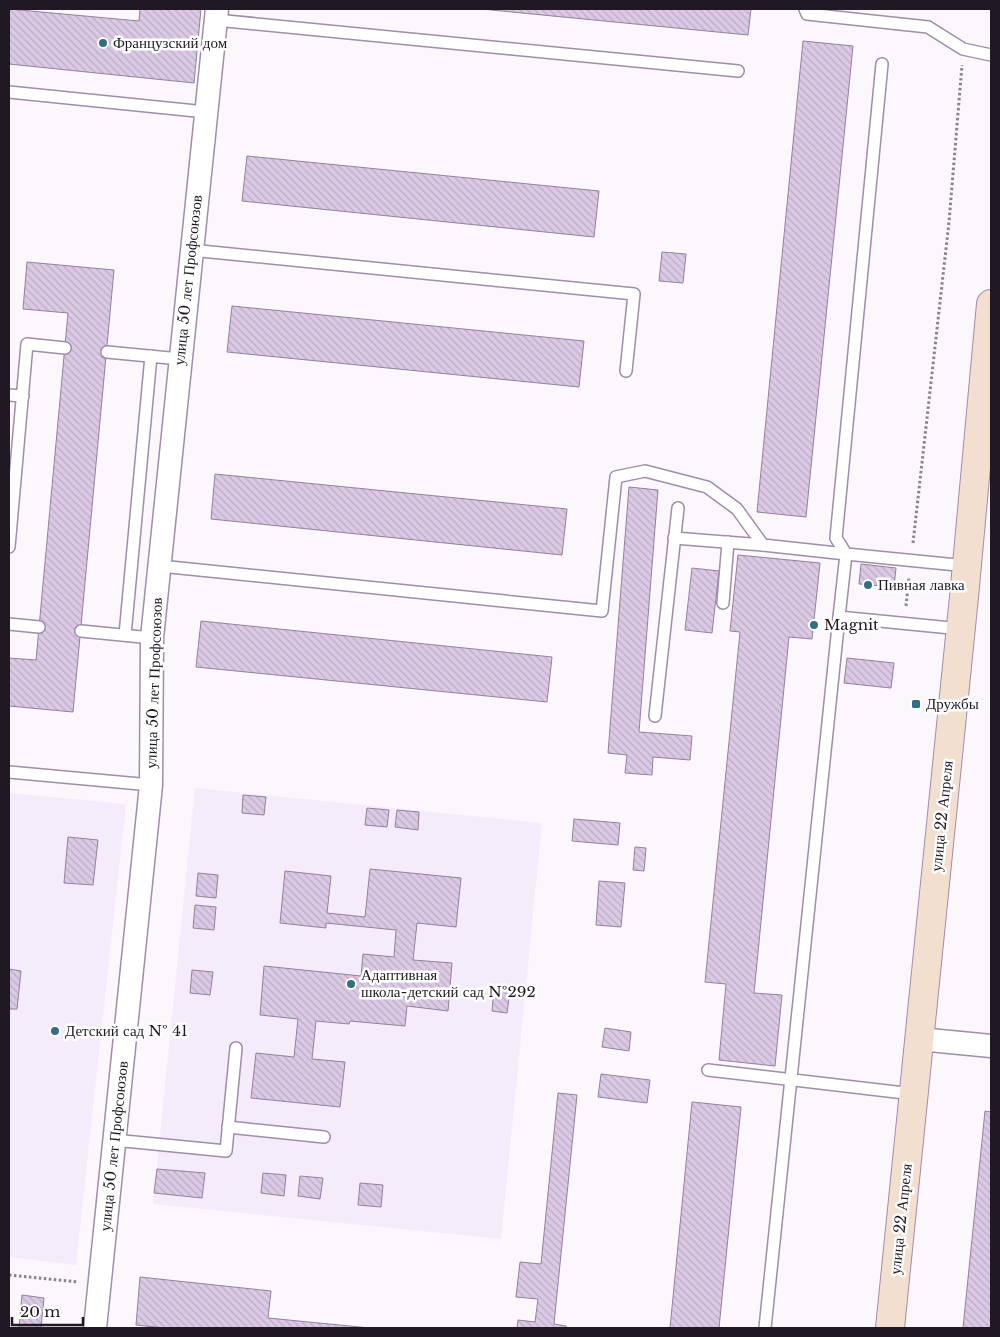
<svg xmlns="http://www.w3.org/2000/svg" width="1000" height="1337" viewBox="0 0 1000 1337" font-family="'Libre Baskerville',serif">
<defs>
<pattern id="building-back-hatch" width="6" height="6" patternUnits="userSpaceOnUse" patternTransform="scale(1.25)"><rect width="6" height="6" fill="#dbc9e5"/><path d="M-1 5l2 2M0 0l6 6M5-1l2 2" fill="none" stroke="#bcacc4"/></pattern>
</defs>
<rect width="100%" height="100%" fill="#fbf7fd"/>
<g fill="#f5ecfb">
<polygon points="195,788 542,823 501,1239 153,1204"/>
<polygon points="9,793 126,804 76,1265 9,1257"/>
</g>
<g fill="url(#building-back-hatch)" stroke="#93819c">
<polygon points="9,9 139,21 140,9 201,9 194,83 9,64"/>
<polygon points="481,9 751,9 748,35"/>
<polygon points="803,41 853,46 806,517 757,512"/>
<polygon points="247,156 599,191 594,237 242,201"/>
<polygon points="662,252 686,254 683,283 659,281"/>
<polygon points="27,262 114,270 73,712 9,706 9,658 36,660 68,313 23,309"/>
<polygon points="232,306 584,341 579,387 227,352"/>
<polygon points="215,474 567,509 562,555 211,519"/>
<polygon points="629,487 658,490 639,732 692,736 690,760 653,757 652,775 625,773 627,755 608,753"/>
<polygon points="738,555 820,563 812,639 789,637 754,993 782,995 775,1066 719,1060 726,984 705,982 740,632 730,631"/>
<polygon points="861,564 896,568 894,587 859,584"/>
<polygon points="692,568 719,571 712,633 685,630"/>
<polygon points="201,621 552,657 547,702 196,667"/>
<polygon points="847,658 894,663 891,688 844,683"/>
<polygon points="243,795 266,797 264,815 242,813"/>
<polygon points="367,808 389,810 387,827 365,825"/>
<polygon points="397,810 419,812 418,830 395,827"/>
<polygon points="574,819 620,823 618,845 572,841"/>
<polygon points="68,837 98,840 93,885 64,883"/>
<polygon points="635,847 646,848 644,871 633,870"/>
<polygon points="370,869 461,878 456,927 417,923 413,960 452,963 448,1011 407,1006 405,1026 350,1021 349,1024 316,1021 312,1059 345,1062 340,1107 251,1098 256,1053 294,1057 298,1019 260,1015 264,966 361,976 363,954 394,957 396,930 326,923 326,928 280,923 285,871 331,876 327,913 365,917"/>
<polygon points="198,873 218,875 216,898 196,896"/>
<polygon points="599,881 625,883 621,927 596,925"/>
<polygon points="195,905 216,907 214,930 193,928"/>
<polygon points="9,969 21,971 17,1009 9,1009"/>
<polygon points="192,970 213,972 210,995 190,993"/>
<polygon points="494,988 510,990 507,1013 492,1011"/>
<polygon points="605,1028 631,1032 629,1051 602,1047"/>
<polygon points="601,1074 650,1080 647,1103 598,1097"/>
<polygon points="558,1093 577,1095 554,1324 566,1326 566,1328 517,1328 518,1320 535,1322 538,1299 516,1297 520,1262 541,1264"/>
<polygon points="692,1102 741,1107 719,1328 670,1328"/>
<polygon points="985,1111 991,1112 991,1328 963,1328"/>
<polygon points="157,1169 205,1173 202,1198 154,1193"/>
<polygon points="263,1173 286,1175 284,1196 261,1193"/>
<polygon points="300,1176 323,1178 320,1199 298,1196"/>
<polygon points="360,1183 383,1185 381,1207 358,1205"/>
<polygon points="140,1277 271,1291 268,1318 370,1328 165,1328 136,1325"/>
<polygon points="22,1295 44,1298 41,1328 19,1328"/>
</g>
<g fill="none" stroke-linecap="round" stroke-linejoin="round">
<defs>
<g id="service">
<polyline points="805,9 807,14 928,27 963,49 991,55"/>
<polyline points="216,20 738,71"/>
<polyline points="882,64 836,538 846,554 967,566"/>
<polyline points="9,92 206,112"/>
<polyline points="191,250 634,294 626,371"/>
<polyline points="107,352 180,359"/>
<polyline points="9,395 23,396"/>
<polyline points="674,538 763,545"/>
<polyline points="9,547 27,344 65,348"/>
<polyline points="160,566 602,611 616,477 645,471 707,487 737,509 763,545 846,554 839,617 961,629"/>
<polyline points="723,603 728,542"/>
<polyline points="9,624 39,627"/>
<polyline points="81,631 152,638"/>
<polyline points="125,635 151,356"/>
<polyline points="655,716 678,508"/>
<polyline points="9,772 151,785"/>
<polyline points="708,1070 913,1094"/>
<polyline points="228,1127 324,1137"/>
<polyline points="114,1140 226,1151 236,1048"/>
<polyline points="765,1328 839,617"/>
</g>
<g id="minor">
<polyline points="919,1039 991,1046"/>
<polyline points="95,1328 151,785 152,638 217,9"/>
</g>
<polyline id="secondary" points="890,1328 964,597 991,304"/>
</defs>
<use href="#service" stroke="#9f8da9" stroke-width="14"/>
<use href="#minor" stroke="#9f8da9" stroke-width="25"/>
<use href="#secondary" stroke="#9f8da9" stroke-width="30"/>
<g stroke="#88828b" stroke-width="3" stroke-dasharray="2.5 2.5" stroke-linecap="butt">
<polyline points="913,543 949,222 962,65"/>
<polyline points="906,606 909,577"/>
<polyline points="9,1275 78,1282"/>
</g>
<use href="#service" stroke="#fff" stroke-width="11"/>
<use href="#minor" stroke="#fff" stroke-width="22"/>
<use href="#secondary" stroke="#f3dfcf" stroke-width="28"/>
</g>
<g fill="#326f86" stroke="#fff" stroke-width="2">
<circle cx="103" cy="43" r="5"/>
<circle cx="868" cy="585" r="5"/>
<circle cx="814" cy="625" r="5"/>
<rect x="911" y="699" width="10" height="10" rx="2.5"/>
<circle cx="351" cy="984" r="5"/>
<circle cx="55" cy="1031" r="5"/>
</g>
<g text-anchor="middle" stroke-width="5" stroke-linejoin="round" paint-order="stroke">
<g font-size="15" fill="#201924" stroke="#fff" text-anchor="start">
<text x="113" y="48">Французский дом</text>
<text x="878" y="590">Пивная лавка</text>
<text x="824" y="630">Magnit</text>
<text x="926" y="709">Дружбы</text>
<text x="361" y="980">Адаптивная<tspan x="361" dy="17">школа-детский сад №292</tspan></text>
<text x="65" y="1036">Детский сад № 41</text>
</g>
<g font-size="15" fill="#201924" stroke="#fff">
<text transform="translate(188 280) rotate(-84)" y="5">улица 50 лет Профсоюзов</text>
<text transform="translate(154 683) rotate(-88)" y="5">улица 50 лет Профсоюзов</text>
<text transform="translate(942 816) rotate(-84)" y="5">улица 22 Апреля</text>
<text transform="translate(114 1146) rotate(-84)" y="5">улица 50 лет Профсоюзов</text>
<text transform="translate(901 1219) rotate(-84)" y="5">улица 22 Апреля</text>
</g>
</g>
<rect width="1000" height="1337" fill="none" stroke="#201924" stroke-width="20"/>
<path d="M12 1317v8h71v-8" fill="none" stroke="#201924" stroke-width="2.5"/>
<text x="20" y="1317" font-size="15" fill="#201924" stroke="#ffffff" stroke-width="4" paint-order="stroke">20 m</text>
</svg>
